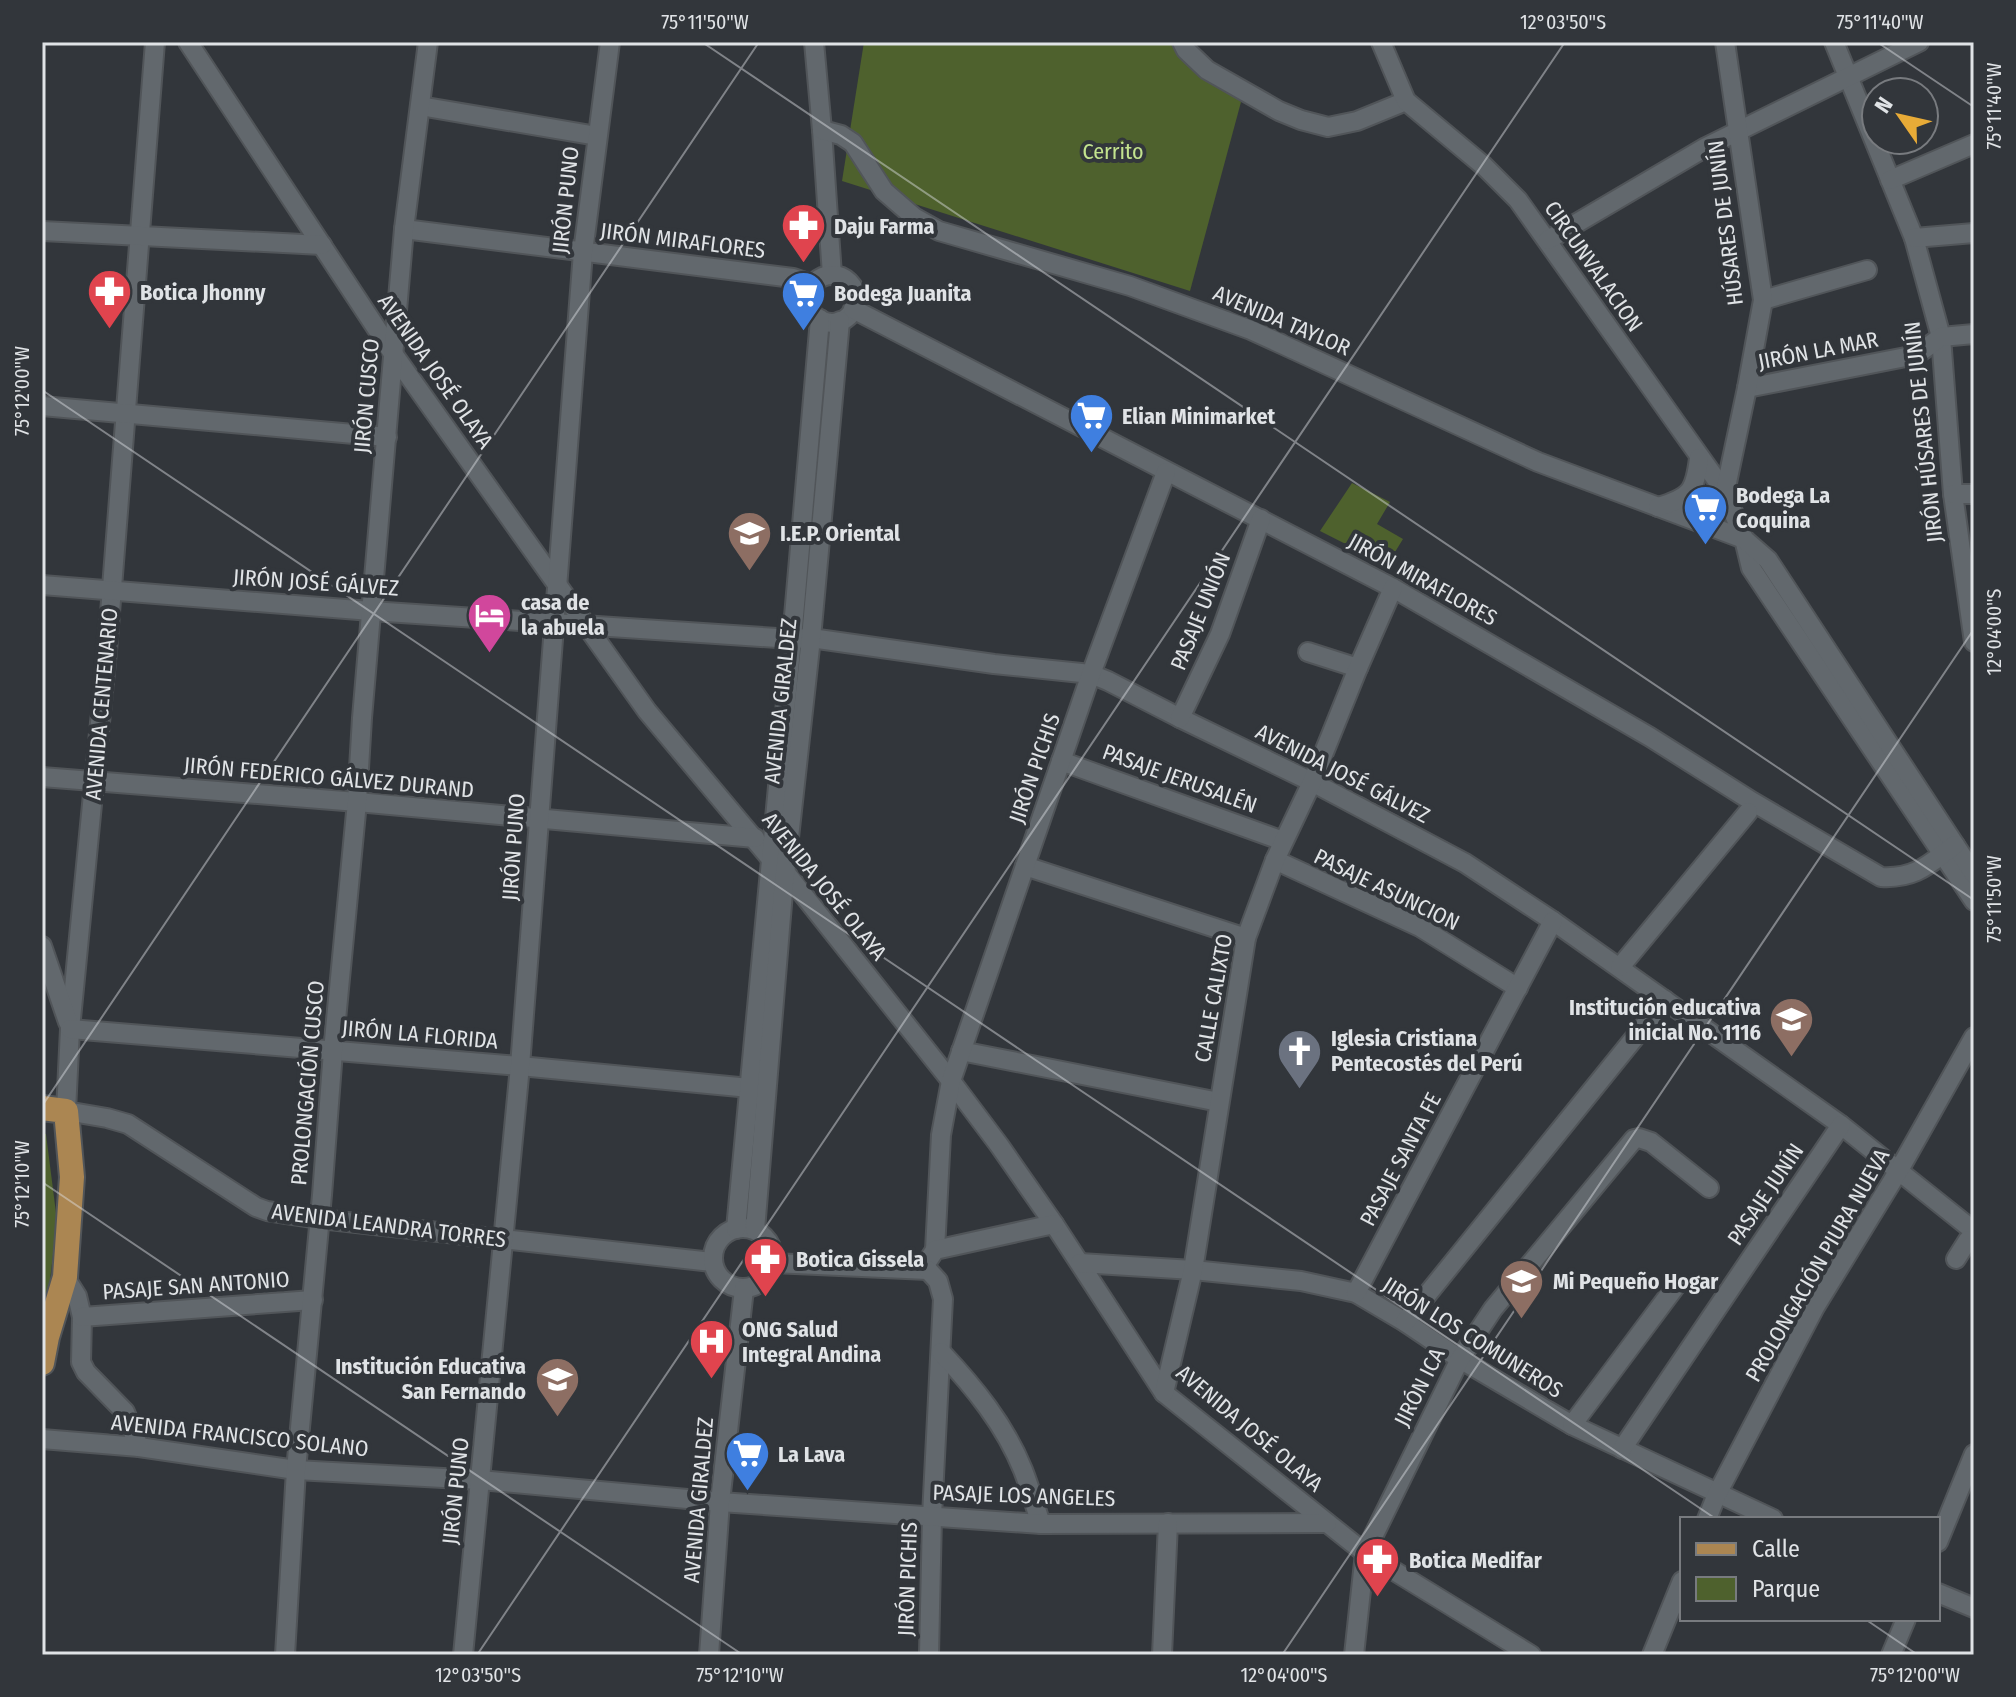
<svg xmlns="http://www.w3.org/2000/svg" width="2016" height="1697" viewBox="0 0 2016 1697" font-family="'Fira Sans Condensed',sans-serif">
<rect width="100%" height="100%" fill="#32363b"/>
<g fill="#4e612d">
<polygon points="864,42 1172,42 1241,102 1190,291 842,181"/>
<polygon points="1352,483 1390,502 1377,524 1403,539 1387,565 1320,531"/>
<polygon points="42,1133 46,1134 57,1221 48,1297 42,1298 42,1233 44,1215 42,1214"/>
</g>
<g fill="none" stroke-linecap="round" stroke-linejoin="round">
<defs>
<g id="minor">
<polyline points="155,42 107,651 70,1029 66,1111 107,1118 128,1124 256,1207 267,1211 320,1219 712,1262"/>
<polyline points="188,42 394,355 647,711 770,858 786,873 951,1081 999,1145 1054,1224 1164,1393 1365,1553 1531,1655"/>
<polyline points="814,42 822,130 832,275"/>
<polyline points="1182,42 1186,50 1207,70 1279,111 1301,120 1328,127 1357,121 1406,101"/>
<polyline points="1381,42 1406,101 1484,166 1518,200 1725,492 1744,539 1751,568 1974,901"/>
<polyline points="1834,42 1914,238 1941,337 1953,494 1974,642"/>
<polyline points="420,106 597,136"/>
<polyline points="822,130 841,135 853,143 884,191 914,217 939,231 1130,286 1251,330 1538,462 1744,539 1768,560 1974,874"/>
<polyline points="1890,180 1974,144"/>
<polyline points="404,229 793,278 813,285"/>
<polyline points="42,231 322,245"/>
<polyline points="1914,238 1974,233"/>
<polyline points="1548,240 1706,147 1919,42"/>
<circle cx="832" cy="299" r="24"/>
<polyline points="1763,300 1867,270"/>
<path d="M853,309l540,279 257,149 103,65 128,75c35,2 48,-13 74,-32"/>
<polyline points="1747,388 1916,355 1941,337 1974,334"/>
<polyline points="42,406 387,437"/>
<polyline points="1725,492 1747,388 1763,300 1725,42"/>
<polyline points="1953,494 1974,494"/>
<path d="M1658,507c33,-10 37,-16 41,-49"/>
<polyline points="42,585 371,611 792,639 811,638 994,664 1091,674 1108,681 1180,718 1312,782 1465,863 1553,921 1841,1125 1974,1231"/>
<polyline points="1308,652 1358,668"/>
<polyline points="1180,718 1220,634 1261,519"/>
<polyline points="1061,761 1283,841"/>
<polyline points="42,777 357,802 755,838"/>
<polyline points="1275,860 1420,927 1518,988"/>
<polyline points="1025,866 1246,938"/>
<polyline points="42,946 68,1022"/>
<polyline points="1620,967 1748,812"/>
<polyline points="70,1029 520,1066 760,1089"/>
<polyline points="961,1051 1219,1102"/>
<circle cx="743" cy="1258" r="30"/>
<polyline points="736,1229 792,639 820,319"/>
<polyline points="755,1230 783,892 811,638 840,321"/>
<polyline points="935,1250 941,1135 951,1081 1091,674 1166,472"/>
<polyline points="929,1259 935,1250 1054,1224"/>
<polyline points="1956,1259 1968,1240"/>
<polyline points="773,1263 928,1270"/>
<polyline points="1080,1263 1193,1270 1301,1281 1356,1293 1405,1322 1460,1359 1572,1425 1773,1519"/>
<polyline points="928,1270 938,1281 943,1299 932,1516 929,1655"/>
<polyline points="65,1277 77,1296 82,1317 81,1362 86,1372 125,1412 139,1447"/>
<polyline points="1356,1293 1553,921"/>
<polyline points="82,1317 313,1300"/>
<polyline points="1405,1322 1665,1000"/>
<path d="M941,1352c33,35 64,73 82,118 7,18 12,36 18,54"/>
<polyline points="1164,1393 1193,1270 1246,938 1275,860 1312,782 1358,668 1393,588"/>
<polyline points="1572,1425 1675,1287"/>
<polyline points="42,1439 139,1447 296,1470 480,1480 720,1502 1041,1524 1327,1523"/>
<polyline points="1622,1449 1841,1125"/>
<polyline points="1707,1519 1717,1494 1815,1307 1899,1170 1974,1037"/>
<polyline points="1938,1542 1974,1454"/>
<polyline points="1938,1593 1974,1608"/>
<polyline points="285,1655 296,1470 322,1195 333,1051 357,802 362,718 404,229 428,42"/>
<polyline points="463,1655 520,1066 583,252 610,42"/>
<polyline points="709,1655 720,1502 744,1289"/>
<polyline points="1162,1655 1168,1523"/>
<polyline points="1354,1655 1365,1553 1460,1359 1493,1309 1634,1139 1639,1138 1651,1142 1709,1188"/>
<polyline points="1652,1655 1682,1581"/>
<polyline points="1891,1655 1906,1619"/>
</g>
<polyline id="major" points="42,1108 66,1111 72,1177 65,1277 47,1337 42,1363"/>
</defs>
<use href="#minor" stroke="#515559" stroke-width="22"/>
<use href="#major" stroke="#515559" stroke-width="28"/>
<use href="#minor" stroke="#62686d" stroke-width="18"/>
<use href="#major" stroke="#ab8652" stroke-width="24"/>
</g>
<path fill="none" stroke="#e0e3e6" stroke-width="2" stroke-opacity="0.45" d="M702,42l1272,858M1877,42l97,65M42,390l1674,1129M42,1106l717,-1064M42,1182l701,473M1865,1619l53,36M477,1655l1088,-1613M1282,1655l692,-1026"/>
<defs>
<symbol id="pharmacy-pin" viewBox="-11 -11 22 30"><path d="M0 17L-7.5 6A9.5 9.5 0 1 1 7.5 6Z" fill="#e0444e" stroke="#32363b"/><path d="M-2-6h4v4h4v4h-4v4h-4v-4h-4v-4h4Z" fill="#fff"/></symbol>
<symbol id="supermarket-pin" viewBox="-11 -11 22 30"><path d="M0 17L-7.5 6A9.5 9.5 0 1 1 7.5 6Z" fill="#3f7fe0" stroke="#32363b"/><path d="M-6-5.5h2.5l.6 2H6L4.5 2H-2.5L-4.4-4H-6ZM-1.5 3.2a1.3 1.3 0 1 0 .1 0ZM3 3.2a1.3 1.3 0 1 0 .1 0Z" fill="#fff"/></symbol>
<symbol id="school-pin" viewBox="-11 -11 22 30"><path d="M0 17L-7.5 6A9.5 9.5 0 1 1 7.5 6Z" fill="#8d6e63" stroke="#32363b"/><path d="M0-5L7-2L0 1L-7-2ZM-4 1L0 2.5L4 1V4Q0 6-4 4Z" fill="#fff"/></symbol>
<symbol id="hotel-pin" viewBox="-11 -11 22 30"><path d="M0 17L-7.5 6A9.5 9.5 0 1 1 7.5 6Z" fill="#d1479c" stroke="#32363b"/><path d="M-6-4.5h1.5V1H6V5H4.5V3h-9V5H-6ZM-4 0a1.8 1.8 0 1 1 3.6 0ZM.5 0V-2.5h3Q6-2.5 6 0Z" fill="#fff"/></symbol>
<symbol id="church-pin" viewBox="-11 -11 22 30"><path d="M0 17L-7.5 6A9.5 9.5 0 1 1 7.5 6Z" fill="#6b7280" stroke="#32363b"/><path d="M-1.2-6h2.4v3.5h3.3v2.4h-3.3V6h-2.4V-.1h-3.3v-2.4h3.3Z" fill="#fff"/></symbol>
<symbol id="hospital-pin" viewBox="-11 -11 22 30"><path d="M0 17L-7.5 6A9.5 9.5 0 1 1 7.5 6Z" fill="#e0444e" stroke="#32363b"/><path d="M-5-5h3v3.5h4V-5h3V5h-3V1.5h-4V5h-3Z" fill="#fff"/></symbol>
</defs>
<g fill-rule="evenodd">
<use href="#pharmacy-pin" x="778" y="200" width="51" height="69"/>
<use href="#pharmacy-pin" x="84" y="266" width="51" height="69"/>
<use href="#supermarket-pin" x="778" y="268" width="51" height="69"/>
<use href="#supermarket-pin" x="1066" y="390" width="51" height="69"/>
<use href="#supermarket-pin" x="1680" y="482" width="51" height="69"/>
<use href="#school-pin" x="724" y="508" width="51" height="69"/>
<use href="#hotel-pin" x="464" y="590" width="51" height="69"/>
<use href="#school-pin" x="1766" y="994" width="51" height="69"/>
<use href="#church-pin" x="1274" y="1026" width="51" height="69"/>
<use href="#pharmacy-pin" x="740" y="1234" width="51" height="69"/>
<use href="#school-pin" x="1496" y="1256" width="51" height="69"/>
<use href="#hospital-pin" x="686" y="1316" width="51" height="69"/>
<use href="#school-pin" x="532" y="1354" width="51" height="69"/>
<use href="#supermarket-pin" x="722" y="1428" width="51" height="69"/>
<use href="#pharmacy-pin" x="1352" y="1534" width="51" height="69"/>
</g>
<g text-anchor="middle" stroke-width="8" stroke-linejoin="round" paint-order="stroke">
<g font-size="22" fill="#c3e38e" stroke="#32363b">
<text x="1113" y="159">Cerrito</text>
</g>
<g font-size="22" fill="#e0e3e6" stroke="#32363b">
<text transform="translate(565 200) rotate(-84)" y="8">JIRÓN PUNO</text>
<text transform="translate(1725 223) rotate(-97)" y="8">HÚSARES DE JUNÍN</text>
<text transform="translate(683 240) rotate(7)" y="8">JIRÓN MIRAFLORES</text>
<text transform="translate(1594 266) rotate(55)" y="8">CIRCUNVALACION</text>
<text transform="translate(1282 320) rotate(23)" y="8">AVENIDA TAYLOR</text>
<text transform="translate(1818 350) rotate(-11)" y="8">JIRÓN LA MAR</text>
<text transform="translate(436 371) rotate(55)" y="8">AVENIDA JOSÉ OLAYA</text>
<text transform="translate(366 396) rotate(-85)" y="8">JIRÓN CUSCO</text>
<text transform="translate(1923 432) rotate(-96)" y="8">JIRÓN HÚSARES DE JUNÍN</text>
<text transform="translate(1423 579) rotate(29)" y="8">JIRÓN MIRAFLORES</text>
<text transform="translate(316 582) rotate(4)" y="8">JIRÓN JOSÉ GÁLVEZ</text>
<text transform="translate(1200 611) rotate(-68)" y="8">PASAJE UNIÓN</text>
<text transform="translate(780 701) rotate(-84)" y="8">AVENIDA GIRALDEZ</text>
<text transform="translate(101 704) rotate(-85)" y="8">AVENIDA CENTENARIO</text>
<text transform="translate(1034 768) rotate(-71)" y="8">JIRÓN PICHIS</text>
<text transform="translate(1343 773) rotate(27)" y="8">AVENIDA JOSÉ GÁLVEZ</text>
<text transform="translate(329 777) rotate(5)" y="8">JIRÓN FEDERICO GÁLVEZ DURAND</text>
<text transform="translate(1180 778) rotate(20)" y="8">PASAJE JERUSALÉN</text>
<text transform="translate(513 847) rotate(-86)" y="8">JIRÓN PUNO</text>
<text transform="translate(825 886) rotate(51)" y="8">AVENIDA JOSÉ OLAYA</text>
<text transform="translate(1387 889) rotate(26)" y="8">PASAJE ASUNCION</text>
<text transform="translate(1213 998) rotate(-80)" y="8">CALLE CALIXTO</text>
<text transform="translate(420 1034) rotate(5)" y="8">JIRÓN LA FLORIDA</text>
<text transform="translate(307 1083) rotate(-85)" y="8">PROLONGACIÓN CUSCO</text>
<text transform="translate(1400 1159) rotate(-62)" y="8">PASAJE SANTA FE</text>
<text transform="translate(1765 1194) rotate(-56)" y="8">PASAJE JUNÍN</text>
<text transform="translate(389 1225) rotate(7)" y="8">AVENIDA LEANDRA TORRES</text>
<text transform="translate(1817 1265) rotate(-60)" y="8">PROLONGACIÓN PIURA NUEVA</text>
<text transform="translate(196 1285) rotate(-4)" y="8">PASAJE SAN ANTONIO</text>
<text transform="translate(1473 1337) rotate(32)" y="8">JIRÓN LOS COMUNEROS</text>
<text transform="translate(1419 1387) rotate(-63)" y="8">JIRÓN ICA</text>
<text transform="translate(1250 1428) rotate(40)" y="8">AVENIDA JOSÉ OLAYA</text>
<text transform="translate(240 1435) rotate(6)" y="8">AVENIDA FRANCISCO SOLANO</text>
<text transform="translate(455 1491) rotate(-84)" y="8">JIRÓN PUNO</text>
<text transform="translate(1024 1495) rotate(2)" y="8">PASAJE LOS ANGELES</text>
<text transform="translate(698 1500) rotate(-85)" y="8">AVENIDA GIRALDEZ</text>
<text transform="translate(907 1579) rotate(-88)" y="8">JIRÓN PICHIS</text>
</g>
<g font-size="22" font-weight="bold" fill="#e0e3e6" stroke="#32363b" text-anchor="start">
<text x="834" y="234">Daju Farma</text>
<text x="140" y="300">Botica Jhonny</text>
<text x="834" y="301">Bodega Juanita</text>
<text x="1122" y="424">Elian Minimarket</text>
<text x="1736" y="503">Bodega La<tspan x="1736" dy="25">Coquina</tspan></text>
<text x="780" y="541">I.E.P. Oriental</text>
<text x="521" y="610">casa de<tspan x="521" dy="25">la abuela</tspan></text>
<text x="1761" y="1015" text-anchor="end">Institución educativa<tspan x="1761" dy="25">inicial No. 1116</tspan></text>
<text x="1331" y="1046">Iglesia Cristiana<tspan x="1331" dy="25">Pentecostés del Perú</tspan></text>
<text x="796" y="1267">Botica Gissela</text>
<text x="1553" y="1289">Mi Pequeño Hogar</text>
<text x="742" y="1337">ONG Salud<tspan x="742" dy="25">Integral Andina</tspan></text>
<text x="526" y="1374" text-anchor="end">Institución Educativa<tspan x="526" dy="25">San Fernando</tspan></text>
<text x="778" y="1462">La Lava</text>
<text x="1409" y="1568">Botica Medifar</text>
</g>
</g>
<rect width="2016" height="1697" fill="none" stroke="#32363b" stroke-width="88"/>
<rect x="1680" y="1517" width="260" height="104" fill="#32363b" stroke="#787b7f" stroke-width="2"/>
<rect x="1696" y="1543" width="40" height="12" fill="#ab8652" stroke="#787b7f" stroke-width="2"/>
<text x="1752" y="1557" font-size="24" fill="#e0e3e6">Calle</text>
<rect x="1696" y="1577" width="40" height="24" fill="#4e612d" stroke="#787b7f" stroke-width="2"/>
<text x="1752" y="1597" font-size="24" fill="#e0e3e6">Parque</text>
<g transform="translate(1900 116) rotate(304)"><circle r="38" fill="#32363b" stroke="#787b7f" stroke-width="2"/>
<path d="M0-6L14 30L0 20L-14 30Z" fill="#e8ab37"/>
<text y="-12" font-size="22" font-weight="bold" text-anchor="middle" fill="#e0e3e6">N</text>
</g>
<rect x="44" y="44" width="1928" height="1609" fill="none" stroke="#e0e3e6" stroke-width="3"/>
<g font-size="20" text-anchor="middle" fill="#e0e3e6">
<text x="705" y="29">75°11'50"W</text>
<text x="1563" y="29">12°03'50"S</text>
<text x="1880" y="29">75°11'40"W</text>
<text transform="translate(1994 106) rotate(-90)" y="7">75°11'40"W</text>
<text transform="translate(22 391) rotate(-90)" y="7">75°12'00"W</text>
<text transform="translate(1994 632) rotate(-90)" y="7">12°04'00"S</text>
<text transform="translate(1994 899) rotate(-90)" y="7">75°11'50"W</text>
<text transform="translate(22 1184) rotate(-90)" y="7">75°12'10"W</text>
<text x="478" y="1682">12°03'50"S</text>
<text x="740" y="1682">75°12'10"W</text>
<text x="1284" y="1682">12°04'00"S</text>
<text x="1915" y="1682">75°12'00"W</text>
</g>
</svg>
